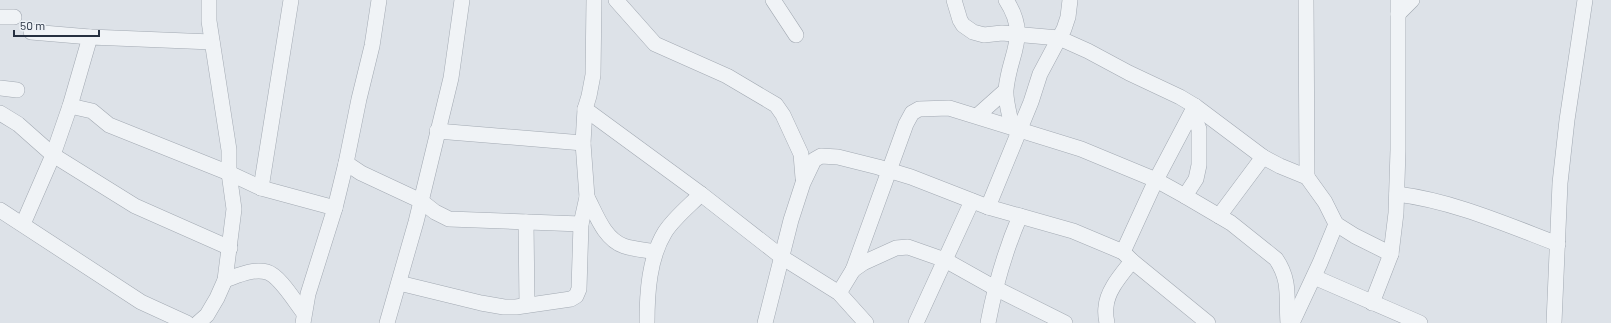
<svg xmlns="http://www.w3.org/2000/svg" width="1611" height="323" viewBox="0 0 1611 323" font-family="Barlow,sans-serif">
<rect width="100%" height="100%" fill="#dde2e8"/>
<g fill="none" stroke-linecap="round" stroke-linejoin="round">
<defs>
<g id="minor">
<polyline points="616,0 655,44 727,76 776,105 783,115 801,154 803,178"/>
<polyline points="773,0 796,35"/>
<polyline points="954,0 960,20 963,25 973,32 984,35 1002,33 1059,38 1088,51 1129,73 1180,97 1195,106 1263,157 1280,166 1307,177 1325,202 1336,224 1355,236 1391,254"/>
<path d="M1006,0c24,37 3,53 0,90 -1,10 4,26 6,37"/>
<polyline points="1306,0 1307,177"/>
<polyline points="1398,14 1412,0"/>
<polyline points="0,17 14,17"/>
<polyline points="31,32 90,37"/>
<polyline points="0,88 17,90"/>
<polyline points="70,106 92,111 109,125 229,173 261,188 335,208"/>
<polyline points="585,109 701,194 783,258 839,293 866,323"/>
<polyline points="0,113 18,124 53,155 135,206 230,248"/>
<polyline points="977,116 1005,91"/>
<polyline points="437,131 583,143"/>
<polyline points="346,163 361,173 421,201 435,212 449,219 581,224"/>
<polyline points="261,188 291,0"/>
<path d="M1397,194c56,7 108,30 161,50"/>
<polyline points="1185,196 1196,179 1199,165 1199,129 1192,112"/>
<path d="M587,197c9,17 17,42 37,49 9,3 21,4 31,6"/>
<polyline points="988,207 1031,102 1040,74 1064,29 1068,17 1070,0"/>
<polyline points="0,210 141,302 187,323"/>
<polyline points="1219,216 1263,157"/>
<polyline points="526,222 527,305"/>
<polyline points="23,224 53,155 70,106 90,37 212,42"/>
<polyline points="1123,252 1156,180 1195,106"/>
<polyline points="853,270 863,263 896,248 908,247 945,260 995,288 1065,323"/>
<polyline points="1314,277 1420,323"/>
<path d="M225,280c12,-4 28,-12 42,-8 13,4 28,30 37,41"/>
<polyline points="399,283 481,303 504,307 516,307 571,299 576,296 579,289 581,224 587,197 583,143 585,109 589,96 593,75 594,0"/>
<path d="M839,293l14,-23 53,-146 6,-11 7,-4 30,-1 132,41 75,31 29,16 46,27 45,36c15,22 10,39 12,64"/>
<polyline points="1372,303 1391,254 1396,213 1398,150 1398,0"/>
<polyline points="198,323 207,315 217,298 225,280 234,209 229,173 229,150 209,21 209,0"/>
<polyline points="303,323 308,294 335,208 346,163 359,99 372,46 379,0"/>
<polyline points="387,323 416,222 451,78 462,0"/>
<path d="M647,323c0,-30 2,-65 18,-91 9,-14 24,-26 36,-38"/>
<polyline points="765,323 791,220 803,183 814,160 821,156 838,157 878,167 911,177 988,207 1073,231 1123,252 1132,261 1208,323"/>
<polyline points="916,323 972,201"/>
<path d="M988,323c7,-37 17,-72 32,-107"/>
<path d="M1107,323c-1,-5 -2,-11 -1,-16 1,-17 16,-33 26,-46"/>
<polyline points="1292,323 1320,263 1336,224"/>
<polyline points="1554,323 1560,183 1567,120 1585,0"/>
</g>
</defs>
<use href="#minor" stroke="#a2a9b2" stroke-width="16"/>
<use href="#minor" stroke="#f0f3f6" stroke-width="15"/>
</g>
<path d="M14 30v6h85v-6" fill="none" stroke="#263040" stroke-width="2"/>
<text x="20" y="30" font-size="12" fill="#263040" stroke="#edf1f6" stroke-width="3" paint-order="stroke">50 m</text>
</svg>
